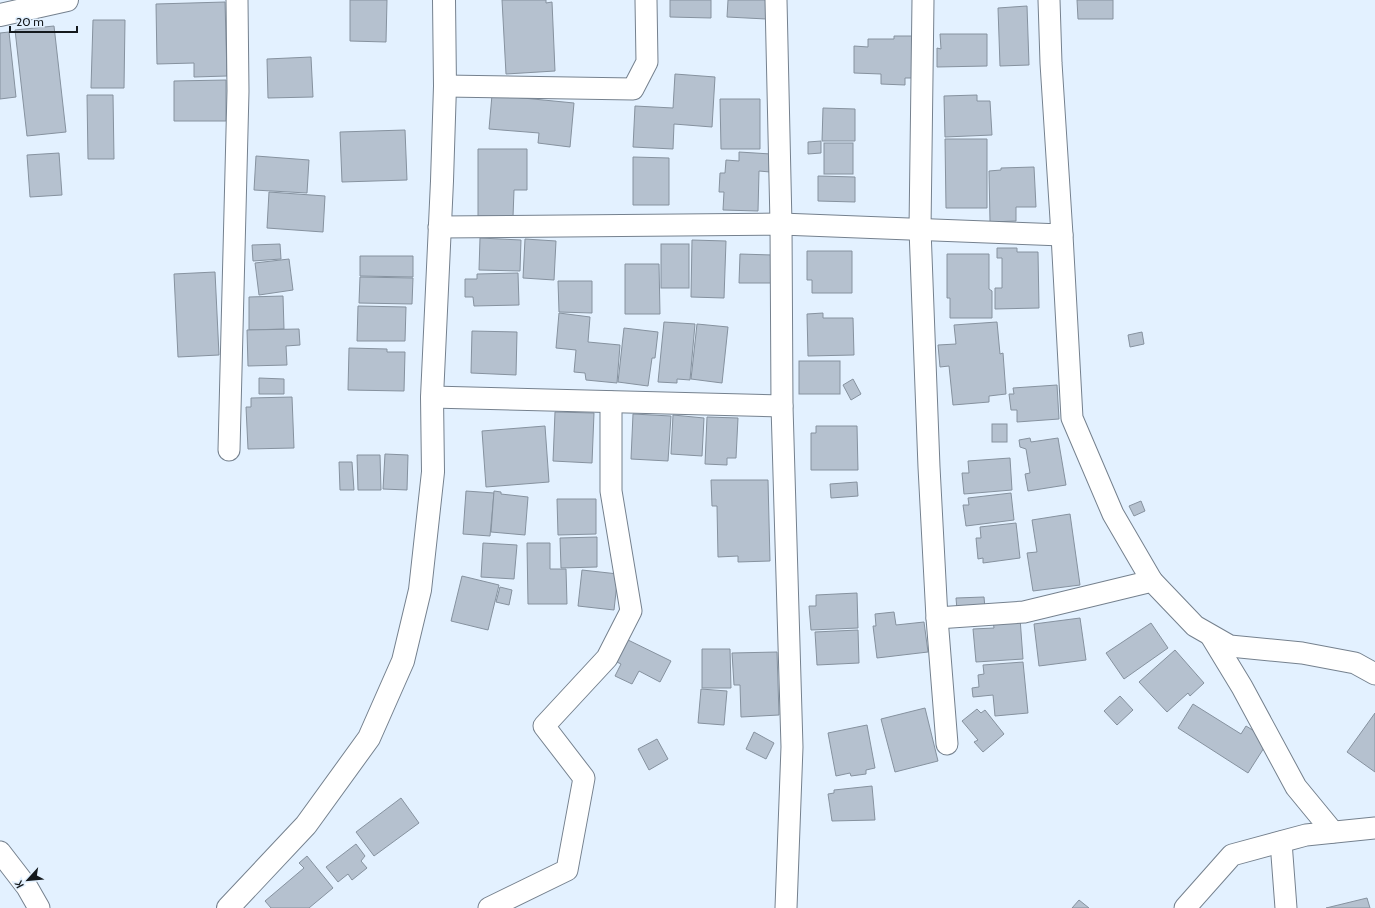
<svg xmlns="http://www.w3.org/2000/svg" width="1375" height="908" viewBox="0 0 1375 908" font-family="Cabin,sans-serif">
<rect width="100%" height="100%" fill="#e3f1ff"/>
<g fill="#b5c1cf" stroke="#86929f">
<polygon points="350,0 387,0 386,42 350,41"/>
<polygon points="502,0 546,0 546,3 552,2 555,71 506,74"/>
<polygon points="670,0 711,0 711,18 670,17"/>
<polygon points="728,0 766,0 766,19 727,17"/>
<polygon points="1077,0 1113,0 1113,19 1078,19"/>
<polygon points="225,2 227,76 194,77 194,63 157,64 156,4"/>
<polygon points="1027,6 1029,65 1000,66 998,8"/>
<polygon points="93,20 125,20 124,88 91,88"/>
<polygon points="54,26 66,132 27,136 15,30"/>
<polygon points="9,32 16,97 0,99 0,33"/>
<polygon points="940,34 987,34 987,66 937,67 937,48 941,49"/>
<polygon points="894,36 915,36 915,78 905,78 905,85 881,84 881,74 854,73 854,46 868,47 868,39 894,39"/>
<polygon points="311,57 313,97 268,98 267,59"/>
<polygon points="675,74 715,77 712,127 674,124 673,149 633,147 635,106 673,108"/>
<polygon points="226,80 226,121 174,121 174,81"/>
<polygon points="87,95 113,95 114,159 88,159"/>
<polygon points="492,95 574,103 570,147 538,143 539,133 489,129"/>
<polygon points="977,95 977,101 990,101 992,135 945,137 944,96"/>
<polygon points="720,99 760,99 760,149 721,149"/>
<polygon points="823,108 855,109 855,141 822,141"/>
<polygon points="405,130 407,180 342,182 340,132"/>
<polygon points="945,139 987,139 987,208 946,208"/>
<polygon points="821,141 821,153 808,154 808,142"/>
<rect x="824" y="143" width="29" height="31"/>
<polygon points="478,149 527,149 527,190 514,190 513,217 478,216"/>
<polygon points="739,152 771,154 770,172 759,171 758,211 723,210 724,192 719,192 720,173 725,173 726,160 739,161"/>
<polygon points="59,153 62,195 30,197 27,155"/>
<polygon points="256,156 309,160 307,193 254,190"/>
<polygon points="633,157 669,158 669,205 633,205"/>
<polygon points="1034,167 1036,207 1016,207 1016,221 990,222 989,171 1001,170 1001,168"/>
<polygon points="818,176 855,177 855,202 818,201"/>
<polygon points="269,192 325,196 323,232 267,228"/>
<polygon points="480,238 521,240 520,271 479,270"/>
<polygon points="525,239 556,241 554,280 523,278"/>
<polygon points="692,240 726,241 724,298 691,297"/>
<polygon points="280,244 281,259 253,261 252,245"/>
<rect x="661" y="244" width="28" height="44"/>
<polygon points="997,248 1017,248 1017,252 1038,252 1039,308 995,309 995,288 1002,288 1002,258 997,258"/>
<polygon points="807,251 852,251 852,293 812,293 812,280 807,280"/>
<polygon points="740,254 772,255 772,283 739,283"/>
<polygon points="947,254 989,254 989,289 992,291 992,318 950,318 950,298 947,298"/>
<polygon points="360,256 413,256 413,277 360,276"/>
<polygon points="289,259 293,290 259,295 255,263"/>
<polygon points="625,264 659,264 660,314 625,314"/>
<polygon points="215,272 219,355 178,357 174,274"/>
<polygon points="518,273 519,305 474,306 473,297 465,297 465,279 477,279 477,274"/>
<polygon points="360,277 413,278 412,304 359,303"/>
<polygon points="558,281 592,281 592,313 559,312"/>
<polygon points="283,296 284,329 249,330 249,297"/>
<polygon points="358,306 406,307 405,341 357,341"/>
<polygon points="559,313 590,317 588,342 620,345 617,383 586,380 585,373 574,372 576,350 556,348"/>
<polygon points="823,313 823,318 853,318 854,355 808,356 807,314"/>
<polygon points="664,322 695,324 690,380 677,379 677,383 658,382"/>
<polygon points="997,322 1000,354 1003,353 1006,394 989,396 989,402 953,405 949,366 940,367 938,345 956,344 954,325"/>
<polygon points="697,324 728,327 722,383 691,379"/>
<polygon points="624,328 658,332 655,358 652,358 648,386 618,382"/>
<polygon points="299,329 300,345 286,346 287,365 248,366 247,330"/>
<polygon points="472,331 517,332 516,375 471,373"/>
<polygon points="1142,332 1144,344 1130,347 1128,335"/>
<polygon points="349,348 387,349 387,352 405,352 404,391 348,390"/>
<rect x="799" y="361" width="41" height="33"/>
<polygon points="259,378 284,379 284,394 259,394"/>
<polygon points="853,379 861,394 851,400 843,385"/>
<polygon points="1057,385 1059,419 1017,422 1017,410 1011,410 1009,394 1014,394 1013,388"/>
<polygon points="292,397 294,448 248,449 246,407 251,407 251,398"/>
<polygon points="555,412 594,413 592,463 553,461"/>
<polygon points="633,414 671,416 668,461 631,459"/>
<polygon points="673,415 704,418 702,456 671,454"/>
<polygon points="707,417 738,418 736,458 727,458 727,465 705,464"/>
<rect x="992" y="424" width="15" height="18"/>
<polygon points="545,426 549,482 486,487 482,431"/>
<polygon points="816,426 857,426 858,470 811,470 811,433 816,433"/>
<polygon points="1030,438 1031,442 1058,438 1066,485 1028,491 1025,474 1030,473 1026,449 1020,447 1019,440"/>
<polygon points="385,454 408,455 407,490 383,489"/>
<polygon points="357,455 380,455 381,490 358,490"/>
<polygon points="1010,458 1012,490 964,494 962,473 969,473 968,461"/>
<polygon points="339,462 352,462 354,490 340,490"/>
<polygon points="711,480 768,480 770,561 738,562 738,556 718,557 717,506 712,506"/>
<polygon points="857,482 858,496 831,498 830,484"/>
<polygon points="466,491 494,493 490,536 463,534"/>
<polygon points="494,491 501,492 501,494 528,497 525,535 491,532"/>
<polygon points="1011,493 1014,520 966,526 963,505 969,505 968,498"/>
<polygon points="557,499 596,499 596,534 558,535"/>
<polygon points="1141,501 1145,511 1134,516 1129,506"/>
<polygon points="1070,514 1080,585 1033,591 1027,553 1037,552 1032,520"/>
<polygon points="1016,523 1020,558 983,563 983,558 978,559 976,538 981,538 980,527"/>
<polygon points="597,537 597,567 561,568 560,538"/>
<polygon points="483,543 517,545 514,579 481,577"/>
<polygon points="527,543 550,543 550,569 566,569 567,604 528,604"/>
<polygon points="582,570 618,574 614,610 578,606"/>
<polygon points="462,576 499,585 488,630 451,621"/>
<polygon points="500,587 512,590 509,605 496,602"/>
<polygon points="857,593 858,628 811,630 809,606 816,606 816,595"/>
<polygon points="984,597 985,608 957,610 956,598"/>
<polygon points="894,612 896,625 924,622 928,652 877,658 873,626 876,626 875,614"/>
<polygon points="1020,618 1023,659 976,662 973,629 994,628 993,620"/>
<polygon points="1080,618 1086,660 1039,666 1034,624"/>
<polygon points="1151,623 1168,648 1124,679 1106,653"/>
<polygon points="858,630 859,663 817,665 815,632"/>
<polygon points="626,639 671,661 660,682 639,671 632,684 615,676 621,664 615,661"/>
<polygon points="702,649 730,649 731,688 702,688"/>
<polygon points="1175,650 1204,683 1190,696 1188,693 1167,712 1139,682"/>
<polygon points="777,652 779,715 741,717 740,685 734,685 732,653"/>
<polygon points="1023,662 1028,713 995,716 993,695 973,697 972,688 979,687 978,675 984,674 983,665"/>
<polygon points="701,689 727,691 724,725 698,723"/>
<polygon points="1120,696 1133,710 1117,725 1104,711"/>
<polygon points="1193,704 1241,734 1246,726 1269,740 1248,773 1178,728"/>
<polygon points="925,708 938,761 895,772 881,719"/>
<polygon points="977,709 981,713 985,710 1004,734 983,752 974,742 978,740 962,721"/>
<polygon points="1375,713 1375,772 1347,752"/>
<polygon points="867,725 875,768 866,770 866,774 851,776 850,773 836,776 828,733"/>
<polygon points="754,732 774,743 766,759 746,749"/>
<polygon points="657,739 668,759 649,770 638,749"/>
<polygon points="872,786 875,820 832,821 828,794 834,793 834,790"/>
<polygon points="401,798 419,823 374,856 356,832"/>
<polygon points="356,844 365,856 361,861 367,868 352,880 348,874 338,882 326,867"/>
<polygon points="307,856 333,888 309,908 271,908 265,901 304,868 299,863"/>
<polygon points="1367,898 1370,908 1326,908"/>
<polygon points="1079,900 1089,908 1072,908"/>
</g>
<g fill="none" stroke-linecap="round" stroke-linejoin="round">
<defs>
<g id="minor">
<polyline points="923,0 920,229 929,467 937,618 947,744"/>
<polyline points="445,86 633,89 647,62 646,0"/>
<polyline points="439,227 781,224 1062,235 1051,63 1049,0"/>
<polyline points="1062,235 1072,418 1113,514 1152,581"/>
<polyline points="432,397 782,406 781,224 776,0"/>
<polyline points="782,406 792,747 786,908"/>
<polyline points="229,450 238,91 237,0"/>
<polyline points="937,618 1024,612 1152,581 1195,626 1230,646 1302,653 1355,663 1375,674"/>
<polyline points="1211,636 1242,687 1296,787 1333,832"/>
<polyline points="1281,842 1286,908"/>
<polyline points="0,852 27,887 39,908"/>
<polyline points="489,908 567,870 584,778 544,726 607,658 631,611 611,491 611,402"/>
<polyline points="1185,908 1232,855 1306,835 1375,828"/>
</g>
<g id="tertiary">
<polyline points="0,15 67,0"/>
<polyline points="228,908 306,825 369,738 403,661 420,590 433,472 432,397 442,181 445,86 444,0"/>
</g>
</defs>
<use href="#minor" stroke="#75818e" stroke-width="23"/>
<use href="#tertiary" stroke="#75818e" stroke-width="24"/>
<use href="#minor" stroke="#fff" stroke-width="21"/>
<use href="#tertiary" stroke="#fff" stroke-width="22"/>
</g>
<g transform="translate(28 880) rotate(243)" stroke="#e3f1ff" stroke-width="3" paint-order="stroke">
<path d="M0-3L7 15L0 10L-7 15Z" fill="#14191d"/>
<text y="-6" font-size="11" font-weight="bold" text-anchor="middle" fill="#14191d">K</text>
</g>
<path d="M10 26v6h67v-6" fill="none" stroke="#14191d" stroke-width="2"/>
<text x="16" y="26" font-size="12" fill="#14191d" stroke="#e3f1ff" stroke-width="3" paint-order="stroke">20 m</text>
</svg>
